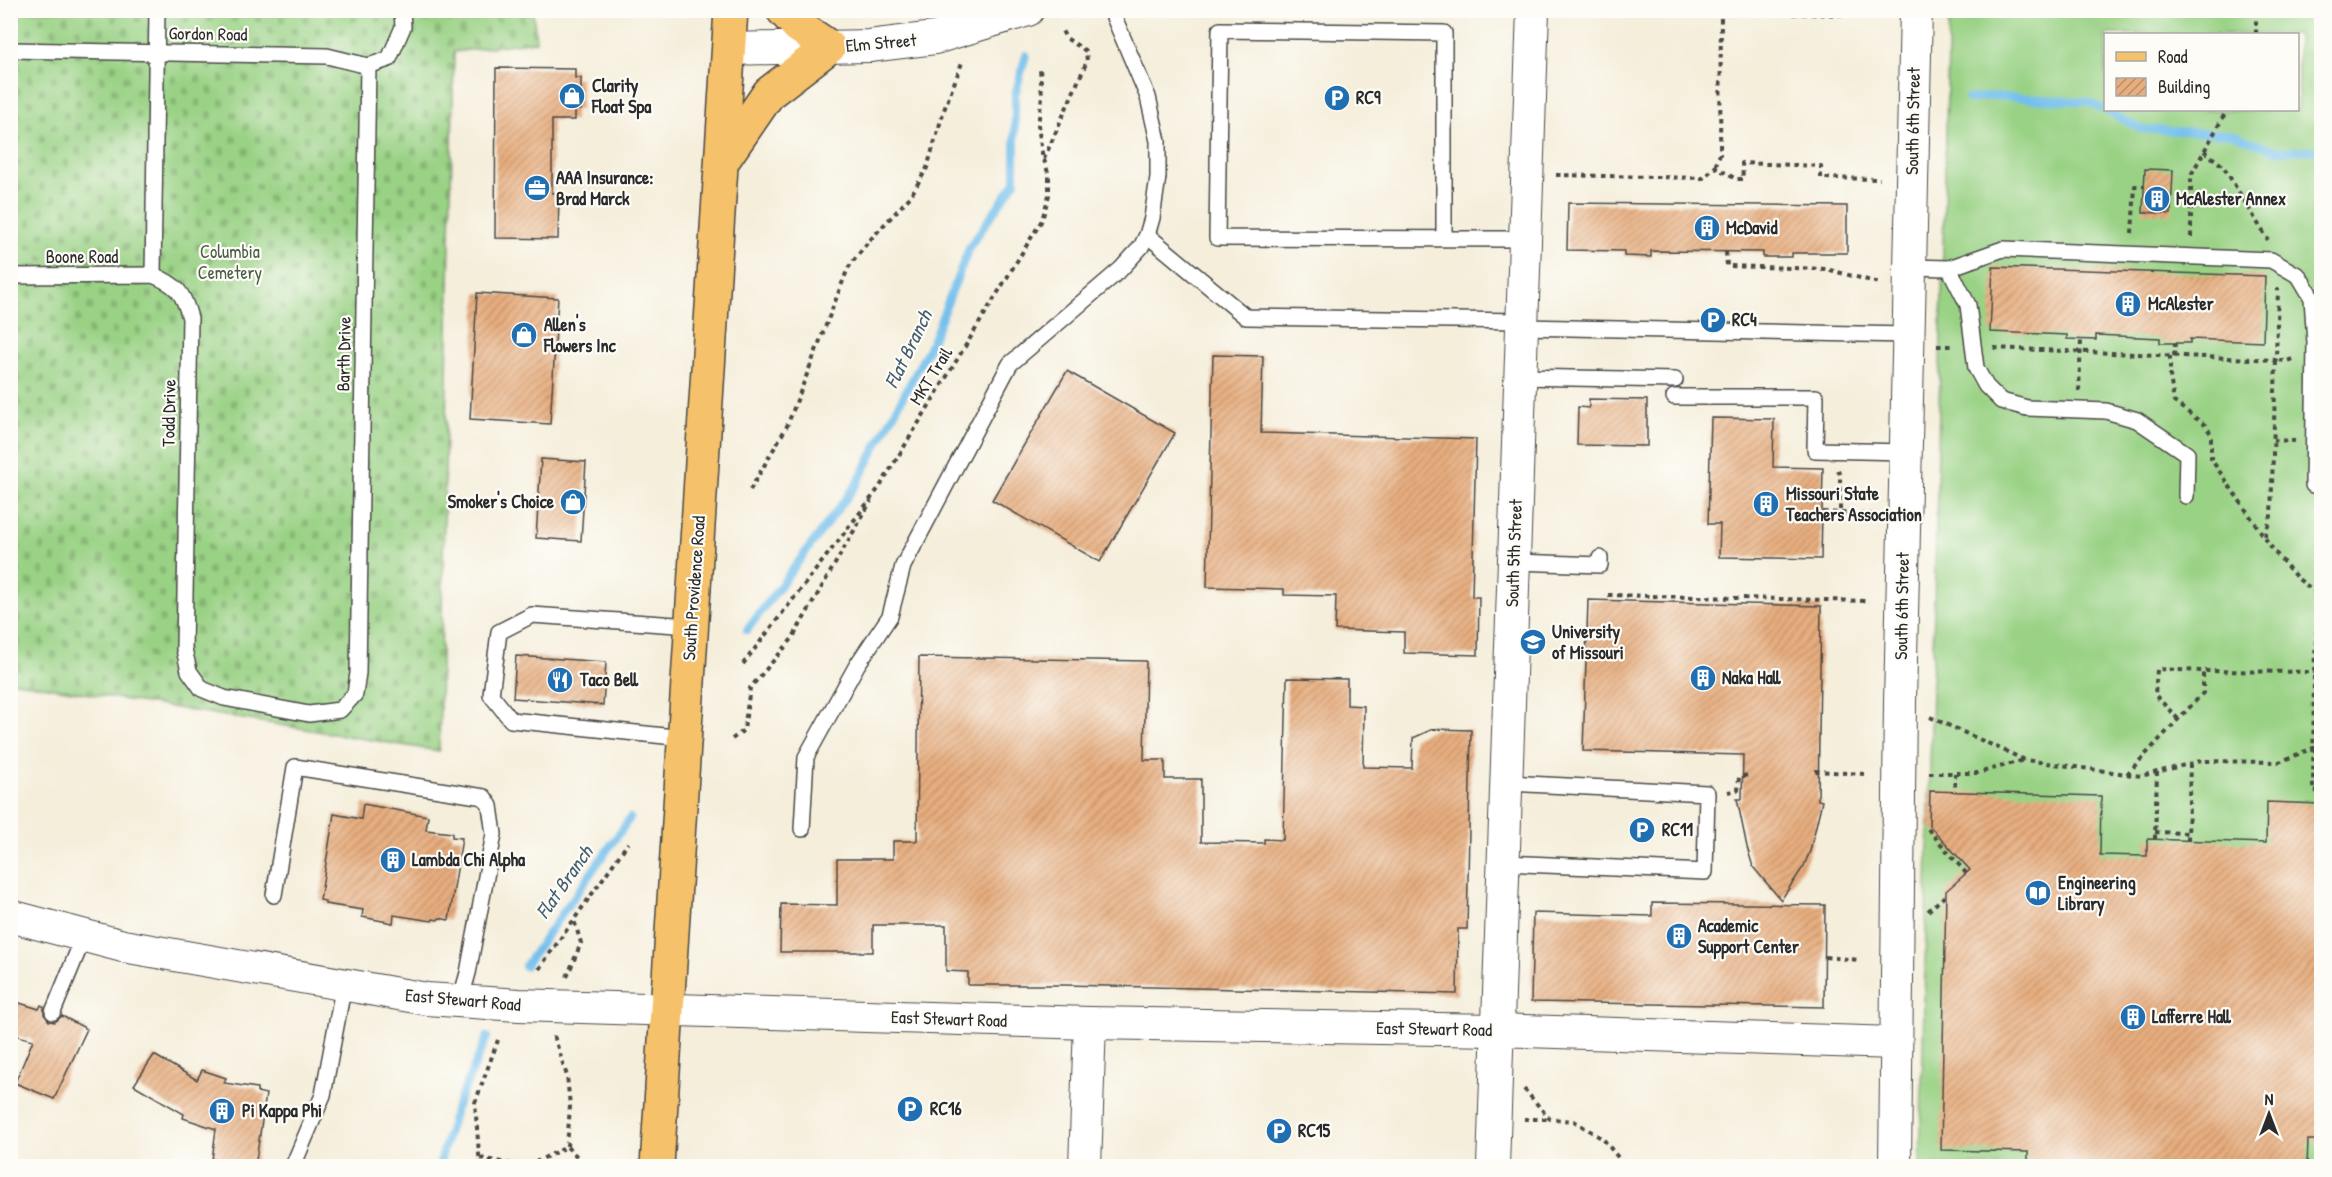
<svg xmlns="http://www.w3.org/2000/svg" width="2332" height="1177" viewBox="0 0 2332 1177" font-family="'Patrick Hand',sans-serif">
<defs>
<pattern id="cemetery-stones" width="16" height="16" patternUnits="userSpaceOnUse" patternTransform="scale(1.5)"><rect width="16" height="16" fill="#9ad285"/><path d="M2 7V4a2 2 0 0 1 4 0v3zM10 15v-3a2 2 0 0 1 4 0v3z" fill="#85b473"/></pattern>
<pattern id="building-hatch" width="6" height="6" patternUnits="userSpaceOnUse" patternTransform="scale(1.5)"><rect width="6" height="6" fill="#e8ae7f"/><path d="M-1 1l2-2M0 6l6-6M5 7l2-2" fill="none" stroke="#bc8e68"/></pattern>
</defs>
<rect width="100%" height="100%" fill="#fdfcf7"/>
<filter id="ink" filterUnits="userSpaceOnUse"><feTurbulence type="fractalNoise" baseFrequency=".0167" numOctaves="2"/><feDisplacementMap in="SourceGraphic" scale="12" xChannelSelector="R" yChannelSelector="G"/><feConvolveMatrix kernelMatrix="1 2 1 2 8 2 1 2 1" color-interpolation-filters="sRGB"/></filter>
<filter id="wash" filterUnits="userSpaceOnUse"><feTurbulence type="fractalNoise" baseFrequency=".008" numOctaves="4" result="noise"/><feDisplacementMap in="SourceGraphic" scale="24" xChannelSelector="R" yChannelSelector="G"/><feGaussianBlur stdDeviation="1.35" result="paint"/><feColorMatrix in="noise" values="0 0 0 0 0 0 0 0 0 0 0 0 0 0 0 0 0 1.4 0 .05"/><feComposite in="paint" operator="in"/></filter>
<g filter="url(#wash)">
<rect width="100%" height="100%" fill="#f5eedb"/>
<polygon fill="url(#cemetery-stones)" stroke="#627e58" stroke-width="1.5" points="10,11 533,11 536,41 454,52 439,751 11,681"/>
<path fill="#9ad285" stroke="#627e58" stroke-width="1.5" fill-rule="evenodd" d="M1949,11h372v1155h-401zM2106,34h192v76h-192z"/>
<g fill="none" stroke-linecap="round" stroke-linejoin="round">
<g stroke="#72bfec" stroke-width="8">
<polyline points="1968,99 1993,96 2089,102 2141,129 2231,134 2278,151 2322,150"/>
<polyline points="747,630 856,485 931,344 970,246 1015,182 1015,95 1026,55"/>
<polyline points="525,966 630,818"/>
<polyline points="439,1166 455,1110 487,1037"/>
</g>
</g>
<g id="blocks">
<g fill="url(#building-hatch)">
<polygon points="496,68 575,69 575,78 581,78 581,110 575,110 575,120 552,120 552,193 559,193 558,239 495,238"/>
<polygon points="2145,169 2173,170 2171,214 2143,212"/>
<polygon points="1568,203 1847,206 1847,253 1792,253 1792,257 1763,257 1763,252 1651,251 1651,257 1624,256 1624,251 1567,250"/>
<polygon points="1993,267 2265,276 2263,342 2190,339 2190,343 2160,343 2160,338 2096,335 2096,340 2067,339 2067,335 1990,332"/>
<polygon points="477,293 558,298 550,424 470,419"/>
<polygon points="1213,355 1263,356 1261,433 1476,439 1472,597 1479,597 1478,655 1404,653 1404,632 1335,630 1336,596 1284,595 1284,589 1207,587"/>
<polygon points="1067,371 1175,433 1100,562 992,500"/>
<polygon points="1589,399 1647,400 1647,446 1577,445 1578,407 1589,408"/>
<polygon points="1711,418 1774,419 1773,467 1823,468 1821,559 1719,557 1720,524 1708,524"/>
<polygon points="541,459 586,462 581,541 536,538"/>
<polygon points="1588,600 1821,606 1818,800 1822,801 1810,851 1804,866 1781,900 1753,867 1747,847 1737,799 1742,799 1743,755 1583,751"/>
<polygon points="516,656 606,662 603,705 513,698"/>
<polygon points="919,657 1146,661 1144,760 1165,760 1165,779 1201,779 1201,842 1264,843 1264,839 1283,840 1287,678 1347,679 1347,705 1364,706 1363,767 1412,768 1413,738 1433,729 1471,730 1467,929 1458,929 1457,994 1065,985 968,985 968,972 946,971 946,925 873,925 873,952 780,952 781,904 837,905 837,859 893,859 893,841 917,841"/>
<polygon points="1930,791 2101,796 2100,855 2147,856 2147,839 2266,843 2267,802 2322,804 2322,1140 2308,1140 2307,1167 2146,1165 2146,1167 2069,1167 2069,1164 2028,1164 2028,1152 1941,1150 1946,891 1970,870 1929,825"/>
<polygon points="363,804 428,816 426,830 452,833 452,837 462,838 449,920 439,918 438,920 433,919 432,921 394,915 393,923 362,917 363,910 325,904 325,901 320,900 334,814 361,819"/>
<polygon points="1652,903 1825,905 1824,1007 1531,1002 1533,913 1652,916"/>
<polygon points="10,1000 39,1009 41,1005 44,1007 44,1014 49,1021 55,1022 62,1016 87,1029 54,1099 15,1083 33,1040 10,1034"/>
<polygon points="154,1055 197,1080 202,1070 226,1078 224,1083 257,1088 257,1092 266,1094 255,1167 212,1160 216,1129 183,1118 184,1114 134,1085"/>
</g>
</g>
</g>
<g filter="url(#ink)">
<use href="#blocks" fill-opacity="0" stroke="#494845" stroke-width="1.5"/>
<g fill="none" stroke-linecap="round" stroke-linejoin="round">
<defs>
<g id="service">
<polyline points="10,50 327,56 368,66"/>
<polyline points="1147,235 1246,317 1522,321"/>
<polyline points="1444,239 1444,33 1220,30 1217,238 1525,239"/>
<polyline points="1910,267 1949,268 1968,305 1976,368 1986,386 2001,401 2027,408 2106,411 2137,420 2187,454 2186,496"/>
<polyline points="1949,268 2003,249 2271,260 2299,276 2312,298 2315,343 2313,485 2322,486"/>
<polyline points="153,275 157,10"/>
<path d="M10,276l143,-1c24,10 30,17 37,43l-6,331 5,22 13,18 22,9 85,16 31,-4 15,-16 3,-21 10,-607 21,-7 14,-32 -1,-17"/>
<polyline points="1522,327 1908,335"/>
<polyline points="1520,377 1675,380"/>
<polyline points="1674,397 1816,397 1815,450 1906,452"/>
<polyline points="1514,562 1600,565 1600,558"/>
<polyline points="684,738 511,720 491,695 499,632 532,615 691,626"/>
<polyline points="802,829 806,757 857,665 890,616 903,566 1010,364 1121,269 1141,247 1147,235 1152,218 1158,177 1158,141 1148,97 1111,10"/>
<polyline points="1503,863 1705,872 1707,793 1506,783"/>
<polyline points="274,895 295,767 484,797 490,806 494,834 468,973 460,1001"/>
<polyline points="53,1012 84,936"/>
<polyline points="293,1166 323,1095 344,984"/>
</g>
<g id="minor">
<polyline points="729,49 869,46 935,38 1028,10"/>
<polyline points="10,916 123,946 427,999 519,1005 1090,1023 1497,1030 1895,1043"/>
<polyline points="1085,1166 1090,1023"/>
<polyline points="1493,1166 1533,10"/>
<polyline points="1895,1166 1900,702 1916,10"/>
</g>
<g id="primary">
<polyline points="723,160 769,93 829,47 798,26 783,10"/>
<polyline points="657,1166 731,10"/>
</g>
</defs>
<use href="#service" stroke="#494845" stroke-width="18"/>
<use href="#minor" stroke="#494845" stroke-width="34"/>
<use href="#primary" stroke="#494845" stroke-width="36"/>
<g stroke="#494845" stroke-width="4" stroke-dasharray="4.5 4.5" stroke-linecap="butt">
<polyline points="1627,10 1721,13 1720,154 1715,167"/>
<polyline points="1721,13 1883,15"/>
<polyline points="2256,34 2256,10"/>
<polyline points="2204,151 2223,166 2268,240"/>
<polyline points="1044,159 1087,61 1086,51 1066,38 1061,29"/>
<polyline points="1556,175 1703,178 1715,167 1736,179 1743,179 1742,163 1821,166 1821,178 1880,179"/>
<polyline points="2132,233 2135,186 2144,186"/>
<polyline points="2191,237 2191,175 2227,110"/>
<polyline points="1726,252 1727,266 1826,269 1879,283"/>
<polyline points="1937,346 1953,346"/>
<polyline points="1994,348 2276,360 2278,288"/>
<polyline points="2170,356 2170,376 2174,402 2205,425 2211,434 2211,459 2274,551 2297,578 2322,597"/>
<polyline points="2174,356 2175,343"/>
<polyline points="2079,391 2081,340"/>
<polyline points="2273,440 2295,441"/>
<polyline points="1838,470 1840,474 1840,513"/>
<polyline points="750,490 787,426 848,268 868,242 910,197 927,168 944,110 963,60"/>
<polyline points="1823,512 1876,515"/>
<polyline points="2265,536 2271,516 2276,360 2287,361 2296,358"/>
<polyline points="1608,595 1869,601"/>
<polyline points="2319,595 2314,672 2313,791 2322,792"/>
<polyline points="743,664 879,488 1042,220 1049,195 1049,176 1042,153 1038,125 1042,96 1040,69"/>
<polyline points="1930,717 2025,760 2141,776 2201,761 2279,762 2313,748 2322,748"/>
<polyline points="2178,719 2155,695 2157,669 2203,671"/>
<polyline points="732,739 744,730 750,688 792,639 871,501"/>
<polyline points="1815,771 1864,774"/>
<polyline points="1929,773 1978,773 2024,760"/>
<polyline points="1955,773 1955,792"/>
<polyline points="2127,774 2203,693 2203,671 2314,672"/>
<polyline points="1728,792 1738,790 1739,777 1748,775"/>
<polyline points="1928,829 1966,873"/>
<polyline points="2155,832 2188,833"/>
<polyline points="2155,839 2157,772"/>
<polyline points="2188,840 2190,764"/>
<polyline points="1928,911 1946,895"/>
<polyline points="1825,957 1860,960"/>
<polyline points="539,969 628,843"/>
<polyline points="567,977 581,943 574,920"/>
<polyline points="554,1036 567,1076 570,1106 567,1147"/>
<polyline points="1524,1089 1550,1119 1574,1121 1603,1139 1625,1166"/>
<polyline points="1524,1119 1549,1119"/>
<polyline points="567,1147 587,1166"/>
<polyline points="480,1158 523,1166"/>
<polyline points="1924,1165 1953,1166"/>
<polyline points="480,1166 475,1103 498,1040"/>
<polyline points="527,1166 567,1147"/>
</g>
<use href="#service" stroke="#fff" stroke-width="15"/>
<use href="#minor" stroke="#fff" stroke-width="32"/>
<use href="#primary" stroke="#f5c16b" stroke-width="33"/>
</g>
</g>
<defs>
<symbol id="shop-disc" viewBox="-11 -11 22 22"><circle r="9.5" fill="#1f6fb2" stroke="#fdfcf7"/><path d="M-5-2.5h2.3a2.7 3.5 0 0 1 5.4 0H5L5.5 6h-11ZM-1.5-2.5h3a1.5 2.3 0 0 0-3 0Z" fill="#fff"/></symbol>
<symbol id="parking-disc" viewBox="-11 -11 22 22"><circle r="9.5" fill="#1f6fb2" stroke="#fdfcf7"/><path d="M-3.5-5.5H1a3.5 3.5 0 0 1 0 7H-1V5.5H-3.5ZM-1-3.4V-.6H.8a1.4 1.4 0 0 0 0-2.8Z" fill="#fff"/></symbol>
<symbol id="office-disc" viewBox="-11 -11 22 22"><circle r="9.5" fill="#1f6fb2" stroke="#fdfcf7"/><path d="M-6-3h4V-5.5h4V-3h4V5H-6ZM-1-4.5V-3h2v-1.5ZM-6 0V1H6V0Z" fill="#fff"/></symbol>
<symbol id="building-disc" viewBox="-11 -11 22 22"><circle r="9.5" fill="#1f6fb2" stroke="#fdfcf7"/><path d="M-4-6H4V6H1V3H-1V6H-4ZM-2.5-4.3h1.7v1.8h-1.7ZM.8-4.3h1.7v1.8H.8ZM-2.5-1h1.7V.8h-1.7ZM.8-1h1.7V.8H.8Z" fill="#fff"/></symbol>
<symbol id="university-disc" viewBox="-11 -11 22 22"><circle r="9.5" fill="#1f6fb2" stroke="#fdfcf7"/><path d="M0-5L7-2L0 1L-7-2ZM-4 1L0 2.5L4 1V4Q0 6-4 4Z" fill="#fff"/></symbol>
<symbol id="restaurant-disc" viewBox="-11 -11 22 22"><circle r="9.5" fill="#1f6fb2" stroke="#fdfcf7"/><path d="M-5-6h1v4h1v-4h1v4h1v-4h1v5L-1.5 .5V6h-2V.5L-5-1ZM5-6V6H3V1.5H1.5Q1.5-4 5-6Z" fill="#fff"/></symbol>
<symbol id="library-disc" viewBox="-11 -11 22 22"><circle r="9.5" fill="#1f6fb2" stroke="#fdfcf7"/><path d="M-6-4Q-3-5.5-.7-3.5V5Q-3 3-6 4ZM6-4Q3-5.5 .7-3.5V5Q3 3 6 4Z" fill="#fff"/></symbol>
</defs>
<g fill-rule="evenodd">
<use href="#shop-disc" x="557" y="81" width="30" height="30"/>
<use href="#parking-disc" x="1322" y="83" width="30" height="30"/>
<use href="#office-disc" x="522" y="173" width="30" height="30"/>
<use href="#building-disc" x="2142" y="184" width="30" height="30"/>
<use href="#building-disc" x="1692" y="213" width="30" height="30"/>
<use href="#building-disc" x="2113" y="289" width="30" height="30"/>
<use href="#parking-disc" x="1698" y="305" width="30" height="30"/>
<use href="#shop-disc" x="509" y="320" width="30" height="30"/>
<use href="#shop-disc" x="558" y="487" width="30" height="30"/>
<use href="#building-disc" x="1751" y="489" width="30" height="30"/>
<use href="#university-disc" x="1518" y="627" width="30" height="30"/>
<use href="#building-disc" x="1688" y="663" width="30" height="30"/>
<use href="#restaurant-disc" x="545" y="665" width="30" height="30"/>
<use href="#parking-disc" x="1627" y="815" width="30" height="30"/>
<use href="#building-disc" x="378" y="845" width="30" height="30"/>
<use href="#library-disc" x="2023" y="878" width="30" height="30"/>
<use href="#building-disc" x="1664" y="921" width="30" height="30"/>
<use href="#building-disc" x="2118" y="1002" width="30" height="30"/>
<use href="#parking-disc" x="895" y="1094" width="30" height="30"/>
<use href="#building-disc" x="207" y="1096" width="30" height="30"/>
<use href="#parking-disc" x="1264" y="1116" width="30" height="30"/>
</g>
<g text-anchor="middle" stroke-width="4.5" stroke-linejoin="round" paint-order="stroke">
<g font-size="18" fill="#2b2b2b" stroke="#fdfcf7">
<text transform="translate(208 34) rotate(1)" y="6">Gordon Road</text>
<text transform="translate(881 43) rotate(-5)" y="6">Elm Street</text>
<text transform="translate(1913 121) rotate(-89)" y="6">South 6th Street</text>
<text x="82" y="263">Boone Road</text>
<text transform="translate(344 354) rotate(-89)" y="6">Barth Drive</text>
<text transform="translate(931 376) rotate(-58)" y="6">MKT Trail</text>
<text transform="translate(169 413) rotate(-89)" y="6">Todd Drive</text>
<text transform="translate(1514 553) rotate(-88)" y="6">South 5th Street</text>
<text transform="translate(694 588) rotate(-86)" y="6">South Providence Road</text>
<text transform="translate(1902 606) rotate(-89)" y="6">South 6th Street</text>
<text transform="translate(463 1000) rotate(5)" y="6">East Stewart Road</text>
<text transform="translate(949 1019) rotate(2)" y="6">East Stewart Road</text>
<text transform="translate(1434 1029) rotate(1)" y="6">East Stewart Road</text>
</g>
<g font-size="18" font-weight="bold" fill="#2b2b2b" stroke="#fdfcf7" text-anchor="start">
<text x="592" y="92">Clarity<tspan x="592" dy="21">Float Spa</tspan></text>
<text x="1356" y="104">RC9</text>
<text x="556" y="184">AAA Insurance:<tspan x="556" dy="21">Brad Marck</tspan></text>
<text x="2176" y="205">McAlester Annex</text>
<text x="1726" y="234">McDavid</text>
<text x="2148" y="310">McAlester</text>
<text x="1732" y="326">RC4</text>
<text x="544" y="331">Allen's<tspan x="544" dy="21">Flowers Inc</tspan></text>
<text x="1786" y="500">Missouri State<tspan x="1786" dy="21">Teachers Association</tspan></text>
<text x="554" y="508" text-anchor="end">Smoker's Choice</text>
<text x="1552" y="638">University<tspan x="1552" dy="21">of Missouri</tspan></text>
<text x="1722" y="684">Naka Hall</text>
<text x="580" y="686">Taco Bell</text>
<text x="1662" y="836">RC11</text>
<text x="412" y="866">Lambda Chi Alpha</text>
<text x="2058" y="889">Engineering<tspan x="2058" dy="21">Library</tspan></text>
<text x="1698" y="932">Academic<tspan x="1698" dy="21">Support Center</tspan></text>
<text x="2152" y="1023">Lafferre Hall</text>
<text x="930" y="1115">RC16</text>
<text x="242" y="1117">Pi Kappa Phi</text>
<text x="1298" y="1137">RC15</text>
</g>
<g font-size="18" fill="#4c5d46" stroke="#fdfcf7">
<text x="230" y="258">Columbia<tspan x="230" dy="21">Cemetery</tspan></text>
</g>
<g font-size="20" font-style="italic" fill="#445f6f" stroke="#fdfcf7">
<text transform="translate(908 349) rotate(-64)" y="7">Flat Branch</text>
<text transform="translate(564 882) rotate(-55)" y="7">Flat Branch</text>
</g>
</g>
<rect width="2332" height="1177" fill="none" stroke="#fdfcf7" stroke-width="36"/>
<rect x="2104" y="33" width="195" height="78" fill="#fdfcf7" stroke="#a9a8a5" stroke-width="1.5"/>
<rect x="2116" y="52" width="30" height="9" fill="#f5c16b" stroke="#a9a8a5" stroke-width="1.5"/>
<text x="2158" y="63" font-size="18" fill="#2b2b2b">Road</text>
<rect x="2116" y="78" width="30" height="18" fill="url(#building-hatch)" stroke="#a9a8a5" stroke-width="1.5"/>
<text x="2158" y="93" font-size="18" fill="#2b2b2b">Building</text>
<g transform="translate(2269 1114)" stroke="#fdfcf7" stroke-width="4.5" paint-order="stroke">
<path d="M0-4.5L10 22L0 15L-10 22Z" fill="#2b2b2b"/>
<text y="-9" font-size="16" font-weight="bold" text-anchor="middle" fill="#2b2b2b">N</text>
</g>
</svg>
